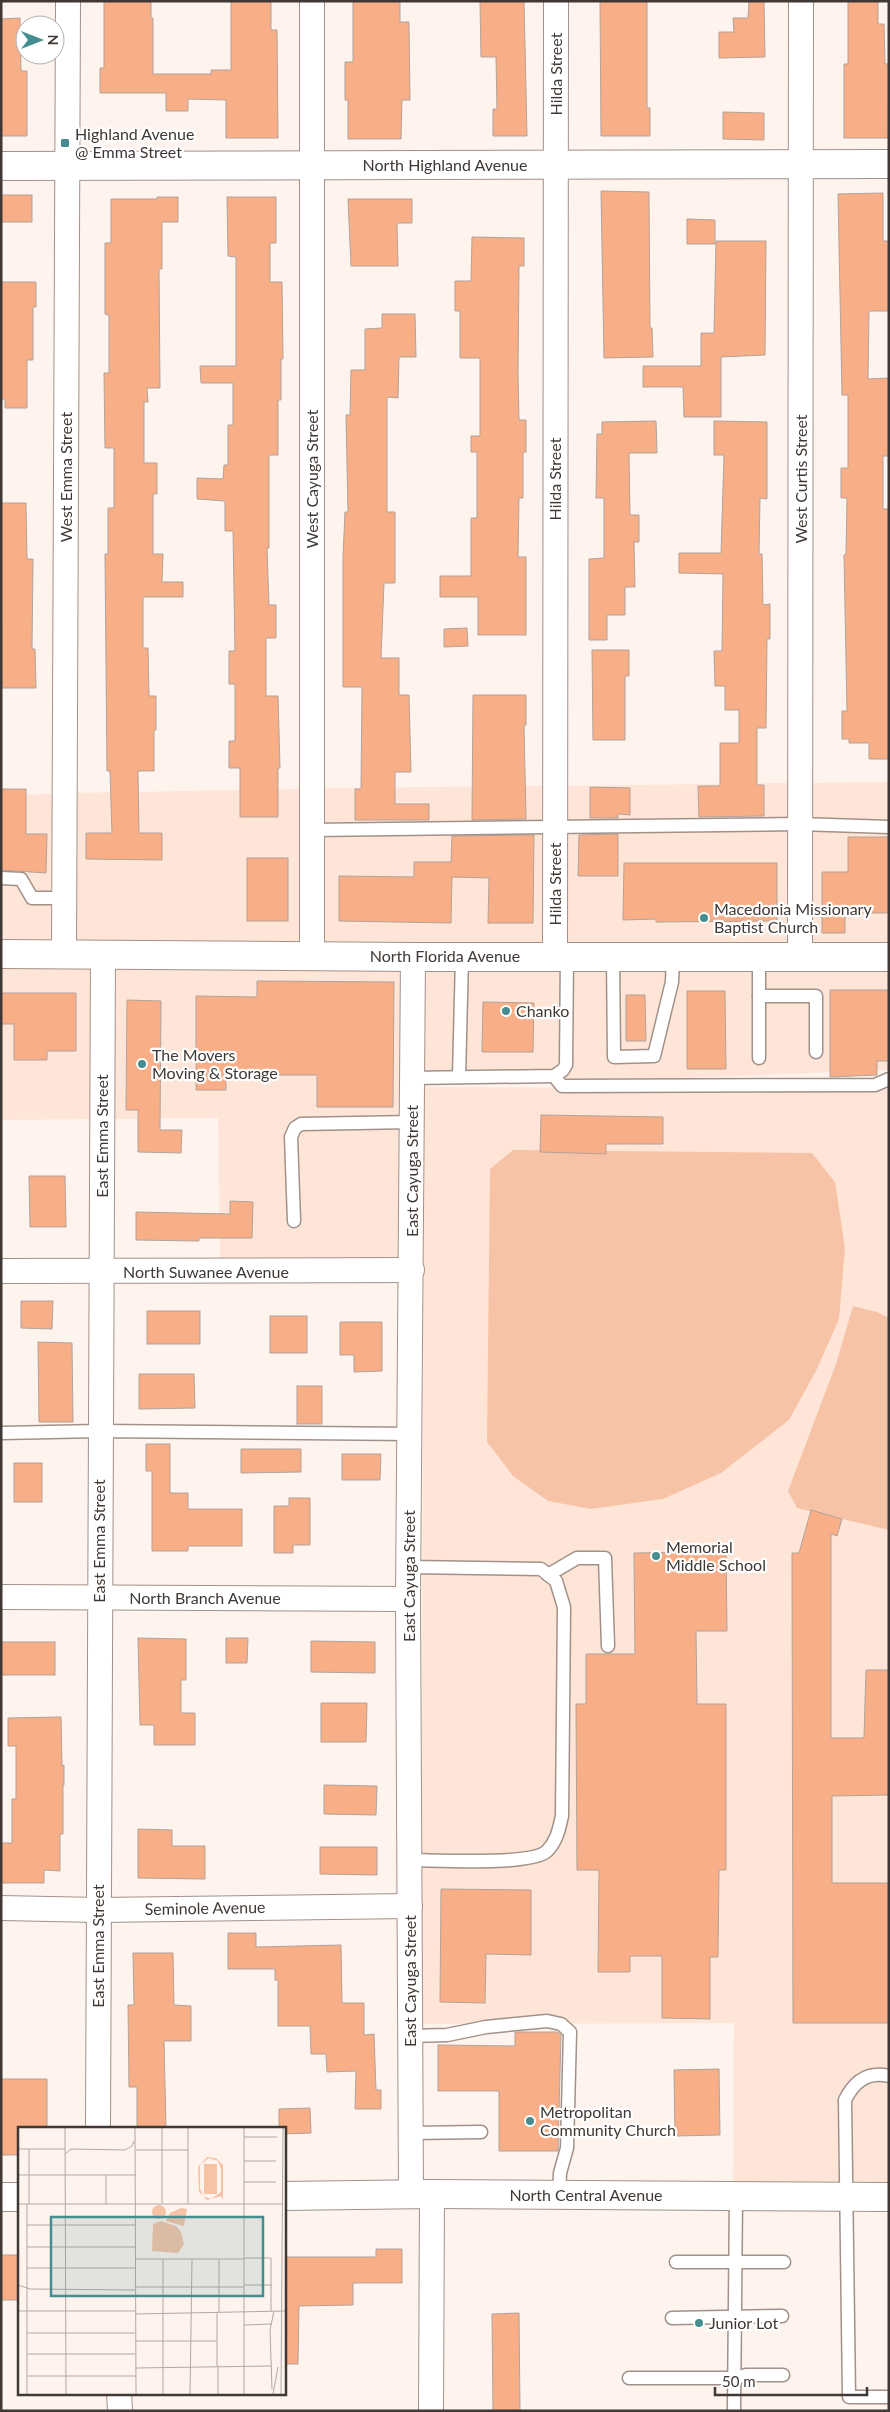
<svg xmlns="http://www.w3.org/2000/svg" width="890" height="2412" viewBox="0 0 890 2412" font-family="Lato,sans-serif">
<rect width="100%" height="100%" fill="#fef3ed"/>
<g fill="#fee5d7">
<polygon points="889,782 889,946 812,946 812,783"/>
<polygon points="788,783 788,946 567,945 567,786"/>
<polygon points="543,786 543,945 323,946 323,788"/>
<polygon points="300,789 300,945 76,943 76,793"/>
<polygon points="53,794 52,943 1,943 1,795"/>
<polygon points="1,965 91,965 90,1119 1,1120"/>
<polygon points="115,965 401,968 400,1260 220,1261 218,1118 114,1119"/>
<polygon points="889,967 889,1070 660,1079 424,1078 425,968"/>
<polygon points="424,1087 889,1089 889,2184 733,2183 734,2023 421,2024"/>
</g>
<g fill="#f7c3a7">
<polygon points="513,1150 812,1153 835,1182 845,1248 839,1319 817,1369 789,1420 721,1473 663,1499 591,1509 548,1501 513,1476 487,1442 490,1169"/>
<polygon points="853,1306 877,1312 889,1318 889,1530 797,1508 788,1491 836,1364"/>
</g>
<g fill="#f8af87" stroke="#b3a299">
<polygon points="104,1 151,1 151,18 153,18 153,74 211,74 211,70 231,70 231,1 271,1 271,30 277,30 278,138 226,138 226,100 188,99 188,111 166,111 166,93 100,93 100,68 104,68"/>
<polygon points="353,1 400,1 400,22 409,22 410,100 402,100 401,139 348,139 348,100 345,100 345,62 353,62"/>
<polygon points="480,1 524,1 527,136 493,136 493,109 497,109 496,57 481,57"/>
<polygon points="600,1 647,1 647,108 650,108 650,136 601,136"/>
<polygon points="749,1 764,1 765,57 719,58 719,32 734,32 733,18 748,18"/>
<polygon points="848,1 878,1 878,24 884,24 885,64 889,64 888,138 844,138 844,64 848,64"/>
<polygon points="20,18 21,71 27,71 27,136 1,136 1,19"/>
<polygon points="723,112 764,113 764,140 723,139"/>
<polygon points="601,191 649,192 650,328 652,328 653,357 604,358"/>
<polygon points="883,193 883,241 889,241 889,311 869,311 868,379 889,378 889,456 883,456 883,509 889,509 889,759 869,759 869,743 849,743 849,739 842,739 842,711 847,711 844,555 846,554 847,498 841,498 841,468 848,468 848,395 842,395 838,194"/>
<rect x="1" y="195" width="31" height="27"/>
<polygon points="157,197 178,197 178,222 162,222 162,269 159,269 160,388 147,388 148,402 144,402 144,463 157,463 157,494 153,494 153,554 163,554 162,582 183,582 183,597 143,597 143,648 148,648 149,696 156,696 156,730 154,730 154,771 138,771 139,833 162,833 162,860 86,859 86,833 112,833 110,771 107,771 105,554 108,554 108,508 114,508 114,448 105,448 104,373 109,373 109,315 105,314 105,243 111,243 111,199 157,199"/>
<polygon points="227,197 276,197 276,243 270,243 270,282 282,282 283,359 281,359 281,400 278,400 278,455 269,455 269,548 267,548 269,605 276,605 276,638 266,638 266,696 278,696 280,768 278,768 278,817 240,817 240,768 229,768 229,741 235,741 235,684 229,684 229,651 235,651 233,531 225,531 225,501 197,499 197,478 223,479 224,465 228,465 228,425 233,425 233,383 201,383 200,366 236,366 236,257 228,256"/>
<polygon points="348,199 412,199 412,223 397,223 398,266 351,266"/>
<polygon points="687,219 715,220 715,244 687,244"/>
<polygon points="472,237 524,238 524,266 519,266 518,373 519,420 526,420 526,452 523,452 523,498 519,498 518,557 526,557 526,635 478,635 478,597 440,597 440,576 471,576 471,518 477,518 477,452 471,452 471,436 480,436 480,358 460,358 460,311 455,311 455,281 471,281"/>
<polygon points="716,241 766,241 765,355 721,357 721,417 684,417 683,387 643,387 643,366 701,366 701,333 714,333"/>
<polygon points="1,282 36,282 36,307 33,307 33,360 27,360 27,408 5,408 5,399 1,399"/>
<polygon points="382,314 415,314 416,357 399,357 398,398 387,397 387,512 395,512 395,583 384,583 381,658 399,658 399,695 409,695 411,772 395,772 395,804 429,804 429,820 355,820 355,789 361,789 362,687 343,687 343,557 345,512 348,512 346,415 350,415 351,370 365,370 365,329 382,328"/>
<polygon points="656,421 657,453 629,453 630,515 639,515 639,542 634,542 635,587 625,587 625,615 607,615 607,640 589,640 589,559 604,558 604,498 596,498 597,434 602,434 602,422"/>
<polygon points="714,421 767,422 767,499 760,498 759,554 762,554 763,605 770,604 770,639 767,639 766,728 757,728 757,785 764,785 764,816 699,817 698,786 720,786 720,743 739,743 739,710 725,710 725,686 715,686 714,651 722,651 723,574 679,573 679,553 721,553 724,455 714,455"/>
<polygon points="1,503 26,503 27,559 33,559 32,649 35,649 36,688 2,688"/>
<polygon points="467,628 468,646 444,647 444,629"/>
<polygon points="592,650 629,650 629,676 625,676 625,740 593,740"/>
<polygon points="473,695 526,695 526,725 524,725 526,819 472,820"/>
<polygon points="590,787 630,788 630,815 618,814 618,818 590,818"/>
<polygon points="1,789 26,789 26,834 47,834 46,873 1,870"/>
<polygon points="618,834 618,876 578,876 579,835"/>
<polygon points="534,835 533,923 488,923 489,878 452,877 451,923 339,921 339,876 414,877 414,862 451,862 452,836"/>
<polygon points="848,837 889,837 889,913 845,913 845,933 822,933 822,872 848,872"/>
<rect x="247" y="858" width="41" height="63"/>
<polygon points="624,863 777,863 777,921 656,922 656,919 623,920"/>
<polygon points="257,981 394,982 393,1107 317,1107 317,1075 226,1075 226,1090 196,1090 196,996 257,997"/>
<polygon points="830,990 889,990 889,1061 877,1061 877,1075 830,1077"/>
<polygon points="687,991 725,991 726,1069 687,1069"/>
<polygon points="1,993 76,993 76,1051 47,1051 47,1060 14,1060 14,1024 1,1024"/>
<polygon points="626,995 645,995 646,1041 626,1041"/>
<polygon points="127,1000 161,1001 160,1130 182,1130 181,1153 138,1152 138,1110 126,1110"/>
<polygon points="483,1002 534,1003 533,1052 482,1052"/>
<polygon points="541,1115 663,1117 663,1144 606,1144 606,1154 540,1152"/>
<polygon points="29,1176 65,1176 66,1227 30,1227"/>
<polygon points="230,1201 253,1202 252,1238 199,1238 199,1241 136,1240 136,1212 230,1214"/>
<polygon points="21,1301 53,1301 52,1329 21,1328"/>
<rect x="147" y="1311" width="53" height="33"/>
<rect x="270" y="1316" width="37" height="37"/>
<polygon points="340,1322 382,1322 382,1371 354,1372 354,1355 340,1355"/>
<polygon points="38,1342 72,1343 73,1422 39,1422"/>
<polygon points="139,1374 194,1374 195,1408 139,1409"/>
<rect x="297" y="1386" width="25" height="38"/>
<polygon points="146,1444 170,1444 170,1493 188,1493 188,1509 242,1509 242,1546 188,1546 188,1551 152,1551 152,1471 146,1471"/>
<polygon points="241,1449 301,1449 301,1472 241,1473"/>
<polygon points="342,1454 381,1454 380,1480 342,1480"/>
<rect x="14" y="1463" width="28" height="39"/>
<polygon points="289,1498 310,1498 310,1545 293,1545 293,1553 274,1553 274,1506 289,1506"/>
<polygon points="811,1510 842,1519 837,1536 831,1534 831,1738 864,1738 866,1670 889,1670 889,1795 832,1796 832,1883 889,1883 889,2023 793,2023 792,1553 799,1553"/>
<polygon points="726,1552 727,1631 696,1631 697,1704 726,1704 726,1870 719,1870 718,1957 710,1957 710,2019 662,2018 662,1956 630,1956 630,1972 598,1972 599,1870 577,1870 576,1704 586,1704 586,1654 635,1654 634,1553"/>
<polygon points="138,1638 186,1639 186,1680 181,1680 181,1713 195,1713 195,1745 154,1745 154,1725 140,1725"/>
<polygon points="226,1638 248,1638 247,1663 226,1663"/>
<polygon points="311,1641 375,1642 375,1673 311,1672"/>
<rect x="1" y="1642" width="54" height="33"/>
<polygon points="321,1703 367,1703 366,1742 321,1742"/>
<polygon points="61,1717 62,1766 64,1765 64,1785 63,1785 63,1834 60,1834 60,1871 44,1870 44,1883 1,1883 1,1843 12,1843 12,1799 16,1799 16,1746 8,1746 8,1718"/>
<polygon points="324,1785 377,1786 376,1815 324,1814"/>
<polygon points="138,1829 172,1830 172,1846 205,1846 205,1879 138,1878"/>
<polygon points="320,1847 377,1847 377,1875 320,1874"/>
<polygon points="441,1889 531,1890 531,1955 486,1954 485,2003 440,2002"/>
<polygon points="228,1933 256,1933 256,1947 341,1945 342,2003 364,2003 364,2035 374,2034 376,2090 381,2090 381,2109 355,2109 356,2071 327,2072 326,2054 311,2054 310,2026 278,2026 278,1980 275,1980 275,1969 228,1969"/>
<polygon points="133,1953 173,1953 174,2005 191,2006 191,2041 164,2041 166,2128 137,2128 137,2087 129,2087 128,2005 134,2005"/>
<polygon points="515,2032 557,2032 561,2035 558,2151 499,2151 499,2091 438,2091 438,2045 515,2046"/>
<polygon points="719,2069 720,2135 675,2136 674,2070"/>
<polygon points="1,2079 47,2079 47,2128 19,2128 19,2155 1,2155"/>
<polygon points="310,2108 311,2133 284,2134 284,2128 279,2128 279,2109"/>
<polygon points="376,2249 402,2249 402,2283 353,2283 353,2305 299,2306 298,2364 284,2364 284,2257 376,2257"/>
<rect x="1" y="2255" width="18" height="45"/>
<polygon points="519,2313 520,2411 493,2411 492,2314"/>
</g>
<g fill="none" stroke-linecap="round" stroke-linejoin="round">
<defs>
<g id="lane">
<polyline points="312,830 800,824 889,827"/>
<polyline points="1,878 21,879 32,898 64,898"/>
<polyline points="613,956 614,1057 654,1056 672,982 673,956"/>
<polyline points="759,996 816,996 816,1052"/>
<polyline points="759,1058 759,956"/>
<polyline points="554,1076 562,1086 875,1085 889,1079"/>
<polyline points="459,1077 462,957"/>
<polyline points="412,1078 554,1076 563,1070 566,1065 567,956"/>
<polyline points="294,1221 291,1137 295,1128 301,1124 412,1122"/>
<polyline points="1,1433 100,1431 410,1434"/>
<path d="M409,1567l132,2 15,12 8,26 -2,209c-3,13 -5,25 -15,35 -15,15 -112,9 -137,9"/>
<polyline points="548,1575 577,1558 605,1558 608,1646"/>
<polyline points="410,2036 447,2035 486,2027 547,2021 561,2024 570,2032 567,2148 560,2173 559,2195"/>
<path d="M889,2076c-22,-5 -35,6 -44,24l4,297h40"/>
<polyline points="411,2133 481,2132"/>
<polyline points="676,2262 784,2262"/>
<polyline points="672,2318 782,2316"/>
<polyline points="629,2378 735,2378 746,2375 783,2375"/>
<polyline points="734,2411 736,2196"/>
</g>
<g id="street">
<polyline points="64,953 68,1"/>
<polyline points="312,956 312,1"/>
<polyline points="555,956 556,1"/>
<polyline points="800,957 801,1"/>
<polyline points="1,1271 412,1270"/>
<polyline points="1,1597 408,1599"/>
<polyline points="1,1908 98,1910 410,1906"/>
<polyline points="98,2128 103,954"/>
<polyline points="411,2195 408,1599 413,957"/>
<polyline points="119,2393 120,2411"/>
<polyline points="431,2411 432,2194"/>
</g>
<g id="secondary">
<polyline points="284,2196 432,2194 889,2197"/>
<polyline points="1,2197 19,2197"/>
</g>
<g id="primary">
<polyline points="1,166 889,164"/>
<polyline points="1,954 413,957 889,957"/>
</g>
</defs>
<use href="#lane" stroke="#a29189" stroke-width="15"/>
<use href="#street" stroke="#a29189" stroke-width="26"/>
<use href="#secondary" stroke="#a29189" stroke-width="30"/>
<use href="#primary" stroke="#a29189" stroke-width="30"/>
<use href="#lane" stroke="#fff" stroke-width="12"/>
<use href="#street" stroke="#fff" stroke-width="24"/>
<use href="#secondary" stroke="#fff" stroke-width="28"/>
<use href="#primary" stroke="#fff" stroke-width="28"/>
</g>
<g fill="#458d91" stroke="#fff" stroke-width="2">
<rect x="60" y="138" width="10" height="10" rx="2.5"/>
<circle cx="704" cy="918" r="5"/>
<circle cx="506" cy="1011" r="5"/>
<circle cx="142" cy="1064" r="5"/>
<circle cx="656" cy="1556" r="5"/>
<circle cx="530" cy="2121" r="5"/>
<circle cx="699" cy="2323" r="5"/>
</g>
<g text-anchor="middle" stroke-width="4.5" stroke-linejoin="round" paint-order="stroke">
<g font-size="16" fill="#3f3834" stroke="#fff">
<text transform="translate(556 74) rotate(-90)" y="6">Hilda Street</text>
<text x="445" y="171">North Highland Avenue</text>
<text transform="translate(66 477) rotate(-90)" y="6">West Emma Street</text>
<text transform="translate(312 479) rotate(-90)" y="6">West Cayuga Street</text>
<text transform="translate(555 479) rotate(-90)" y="6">Hilda Street</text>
<text transform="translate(801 479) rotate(-90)" y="6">West Curtis Street</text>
<text transform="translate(555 884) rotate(-90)" y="6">Hilda Street</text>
<text x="445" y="962">North Florida Avenue</text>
<text transform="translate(102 1136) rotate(-90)" y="6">East Emma Street</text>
<text transform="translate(412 1171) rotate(-90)" y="6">East Cayuga Street</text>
<text x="206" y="1278">North Suwanee Avenue</text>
<text transform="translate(99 1541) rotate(-90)" y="6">East Emma Street</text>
<text transform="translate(409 1576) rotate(-90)" y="6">East Cayuga Street</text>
<text x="205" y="1604">North Branch Avenue</text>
<text transform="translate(205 1908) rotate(-1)" y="6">Seminole Avenue</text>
<text transform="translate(98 1946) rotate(-90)" y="6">East Emma Street</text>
<text transform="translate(410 1981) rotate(-90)" y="6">East Cayuga Street</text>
<text x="586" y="2201">North Central Avenue</text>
</g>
<g font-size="16" fill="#3f3834" stroke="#fff" text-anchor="start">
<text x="75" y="140">Highland Avenue<tspan x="75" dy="18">@ Emma Street</tspan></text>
<text x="714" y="915">Macedonia Missionary<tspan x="714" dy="18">Baptist Church</tspan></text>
<text x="516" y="1017">Chanko</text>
<text x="152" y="1061">The Movers<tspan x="152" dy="18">Moving &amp; Storage</tspan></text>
<text x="666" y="1553">Memorial<tspan x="666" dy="18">Middle School</tspan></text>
<text x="540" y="2118">Metropolitan<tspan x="540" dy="18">Community Church</tspan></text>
<text x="709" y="2329">Junior Lot</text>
</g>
</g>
<g transform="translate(18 2127)">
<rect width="268" height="268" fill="#fef3ed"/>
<path d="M189,30l9,1 7,7v35l-2,-4 -14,4 -8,-8 -1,-25zM191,31l9,3 3,8v23l-10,7 -8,-3 -3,-8v-23zM186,37h13v30h-13zM134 85a7 7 0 1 1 14 0a7 7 0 1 1-14 0ZM163,81l6,1 -3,17 -18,-5 4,-8zM143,94l15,5 5,6 3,12 -6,9 -26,-2 1,-27z" fill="#f7c3a7" fill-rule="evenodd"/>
<path fill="none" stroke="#b2a8a3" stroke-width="1" d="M47,1l1,266M117,1l1,266M170,1v76M226,10h33M0,22h47M11,22v55M118,23h52M47,27l6,-5 54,1 7,-4 2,-5M226,34h32M0,48h118M226,55h32M0,77h265M9,77v190M88,77v-29M144,77v-76M9,98h108M9,120h108M226,131h27v53M117,132h109M145,132v135M9,141h108M0,158l12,4 105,1M226,158h28M117,160h109M0,184h117M199,185v54M201,185v-52M117,187l151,-3M226,198l28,-1M9,206h108M117,214h82M9,227h108M117,241l136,-2M9,249h109M254,262l-2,-59 4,-19M172,267l2,-134M200,267v-28M226,267v-266M255,267l5,-27M263,267l2,-266"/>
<path fill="#458d91" fill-opacity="0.15" stroke="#458d91" stroke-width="2.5" d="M33,90h212v79h-212z"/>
<rect width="268" height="268" fill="none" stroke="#3f3834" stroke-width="2.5"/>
</g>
<rect width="890" height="2412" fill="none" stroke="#3f3834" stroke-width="5"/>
<g transform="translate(40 40) rotate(90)"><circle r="24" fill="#ffffff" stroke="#b2afae"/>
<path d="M0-4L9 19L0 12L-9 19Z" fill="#458d91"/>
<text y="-8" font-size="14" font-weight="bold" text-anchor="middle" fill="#3f3834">N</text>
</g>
<path d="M715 2387v8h152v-8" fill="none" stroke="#3f3834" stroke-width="2.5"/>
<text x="722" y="2387" font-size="15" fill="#3f3834" stroke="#ffffff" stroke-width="4" paint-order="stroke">50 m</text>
</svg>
